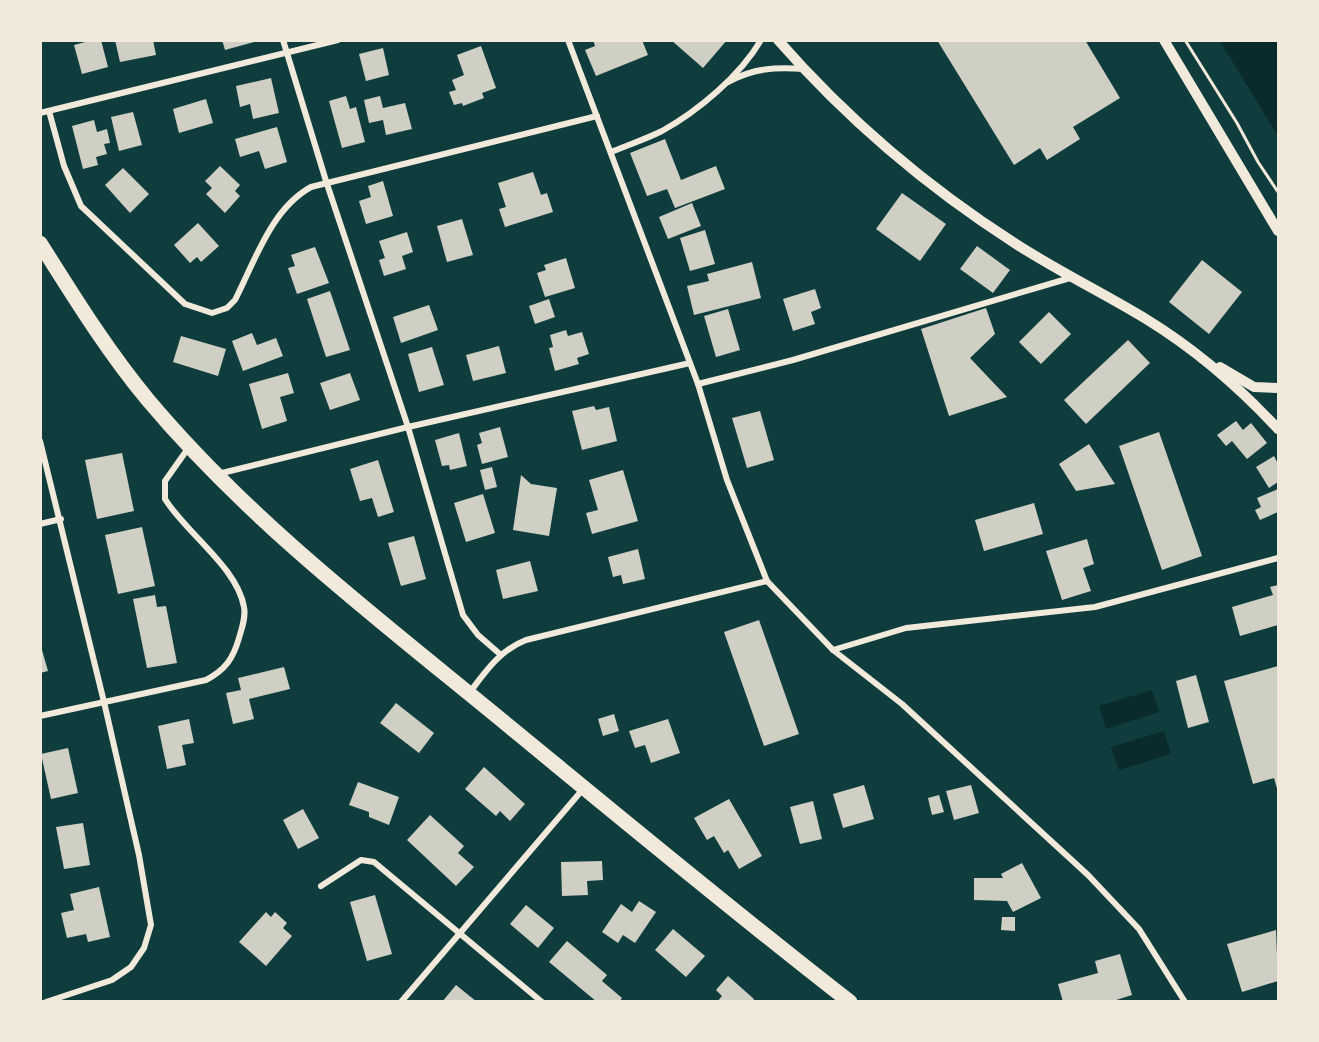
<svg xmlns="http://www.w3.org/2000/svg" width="1319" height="1042" viewBox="0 0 1319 1042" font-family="'DM Sans',sans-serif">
<rect width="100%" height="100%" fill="#0f3d3e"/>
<g fill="#0a2a2b">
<polygon points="1220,41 1278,41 1278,136"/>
<polygon points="1152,690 1159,712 1106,729 1099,706"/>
<polygon points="1164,731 1171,754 1119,770 1111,747"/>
</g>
<g fill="#cfcfc3">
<polygon points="93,40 101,40 108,67 82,74 74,45"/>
<polygon points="115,40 153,40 156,55 120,62"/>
<polygon points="222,40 258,40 258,41 225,50"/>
<polygon points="593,40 642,40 648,55 596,76 585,50 595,46"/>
<polygon points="671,40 727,40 703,68"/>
<polygon points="937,40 1085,40 1120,98 1073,127 1080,139 1047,160 1040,148 1014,165"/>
<polygon points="481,46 496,88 482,93 484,98 463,106 462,103 454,105 449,92 456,90 452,80 464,75 457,55"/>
<polygon points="383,48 389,75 366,81 359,54"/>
<polygon points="271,78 279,113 253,119 250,104 240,107 236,86"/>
<polygon points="346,96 350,109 356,107 365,142 342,148 329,101"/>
<polygon points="380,96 383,108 405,103 412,129 386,135 383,120 369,123 364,100"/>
<polygon points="206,99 213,123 179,133 173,109"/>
<polygon points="133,112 142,145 119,151 111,117"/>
<polygon points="94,120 97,132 107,129 110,143 104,144 107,154 96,157 98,165 83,169 72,126"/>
<polygon points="277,127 287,162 265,169 259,151 240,157 235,139"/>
<polygon points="665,139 681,180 716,166 725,189 675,208 667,189 647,196 630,153"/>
<polygon points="220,166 240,185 235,191 240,196 225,213 206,194 212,188 205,181"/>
<polygon points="123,168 149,194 130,213 105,185"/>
<polygon points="533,172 541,195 547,193 553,212 505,227 499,209 506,207 498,183"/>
<polygon points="383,181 393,216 366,224 359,201 371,197 368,186"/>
<polygon points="902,193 946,224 920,261 876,229"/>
<polygon points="692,203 701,226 668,239 659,217"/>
<polygon points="462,219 473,255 447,262 437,226"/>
<polygon points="198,223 219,246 201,262 197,257 190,263 174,245"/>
<polygon points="705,230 715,264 690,271 680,238"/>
<polygon points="407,232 413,252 402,256 406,269 384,276 379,260 385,258 379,241"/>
<polygon points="977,246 1010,270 993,293 960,269"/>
<polygon points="315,247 329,283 297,294 288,268 295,266 291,255"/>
<polygon points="566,258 575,288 545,297 537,273 546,270 544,265"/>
<polygon points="1202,260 1242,292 1209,334 1169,302"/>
<polygon points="752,262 761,298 694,315 687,286 709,281 707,274"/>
<polygon points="815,289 821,308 811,312 815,324 793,331 783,299"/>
<polygon points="330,291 350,350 326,357 307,299"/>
<polygon points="549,299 555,317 535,324 529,306"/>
<polygon points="429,305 438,330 401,343 393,317"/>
<polygon points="986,308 995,334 970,358 1007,397 949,416 921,329"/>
<polygon points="728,309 740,350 716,357 704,316"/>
<polygon points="1049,312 1071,334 1041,364 1019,342"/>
<polygon points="566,330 568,336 582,332 589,354 577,358 579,364 555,371 549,348 553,347 550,335"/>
<polygon points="252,333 257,345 276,338 283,356 243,371 232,341"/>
<polygon points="181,336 226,349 218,376 173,362"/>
<polygon points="1128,340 1150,363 1086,424 1064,400"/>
<polygon points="499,346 506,373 473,381 466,355"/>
<polygon points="432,347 444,385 419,392 408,354"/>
<polygon points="288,373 294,393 280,397 287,421 262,429 249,384"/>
<polygon points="350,373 360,400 330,410 320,383"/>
<polygon points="594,406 596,410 609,407 617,441 582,450 572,411"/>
<polygon points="760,411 774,460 747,468 732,418"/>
<polygon points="1236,421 1243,430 1251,423 1267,443 1247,459 1232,441 1226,446 1217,435"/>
<polygon points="500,427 508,457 482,464 477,445 482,443 479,433"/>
<polygon points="1159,432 1202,556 1162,570 1119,446"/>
<polygon points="459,433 467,466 450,470 449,465 442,466 435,440"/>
<polygon points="1089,444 1115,484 1076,491 1059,464"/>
<polygon points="122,453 134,511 97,519 85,460"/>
<polygon points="1274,456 1278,464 1278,482 1269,488 1256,467"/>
<polygon points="378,460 394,512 378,517 372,498 360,501 350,469"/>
<polygon points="492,467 497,487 485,490 480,470"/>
<polygon points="623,470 638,521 592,534 586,513 598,510 589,480"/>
<polygon points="521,475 531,484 557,488 549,536 513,530"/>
<polygon points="1278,489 1278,512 1260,520 1255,510 1261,507 1257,498"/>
<polygon points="483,494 495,533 466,542 454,503"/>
<polygon points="1034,503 1043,534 984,551 975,520"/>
<polygon points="142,527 155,586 118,594 105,535"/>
<polygon points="414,536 426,579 401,586 388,543"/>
<polygon points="1087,539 1094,564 1083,568 1091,591 1062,600 1046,551"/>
<polygon points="638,549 645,579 623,584 621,575 613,577 608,557"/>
<polygon points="530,561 538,591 503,599 496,570"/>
<polygon points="1278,585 1278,625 1240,636 1232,607 1273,595 1270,587"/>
<polygon points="155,595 157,607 166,606 177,663 147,668 133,599"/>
<polygon points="759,620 799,734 764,746 724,632"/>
<polygon points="40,643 48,671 40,673"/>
<polygon points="1278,666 1278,792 1274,778 1253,784 1224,681"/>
<polygon points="284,667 290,689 249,699 254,719 233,724 226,693 241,690 238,678"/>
<polygon points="1196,675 1209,722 1188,728 1176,681"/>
<polygon points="396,703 434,733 419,753 380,723"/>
<polygon points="614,714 619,731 603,736 598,719"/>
<polygon points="189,719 194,743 182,745 186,765 167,769 158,726"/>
<polygon points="668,719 680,753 651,763 645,745 635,748 629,731"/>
<polygon points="68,748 78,793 51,799 41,754"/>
<polygon points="484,767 525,804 510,821 500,811 496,816 465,789"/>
<polygon points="358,782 399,797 389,825 369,817 369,812 349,805"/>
<polygon points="864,785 874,819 843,828 833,794"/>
<polygon points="971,785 979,813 954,820 946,791"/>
<polygon points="939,795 944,812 932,815 928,798"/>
<polygon points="729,799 762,856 739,869 728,850 724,853 714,836 707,840 694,818"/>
<polygon points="813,801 822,839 800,844 790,807"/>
<polygon points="303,809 319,838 298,849 283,820"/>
<polygon points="430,815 464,846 458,853 474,867 456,886 407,840"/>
<polygon points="83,823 90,865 64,869 56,827"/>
<polygon points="602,861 603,880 587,881 588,895 562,896 561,862"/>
<polygon points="1022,863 1041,898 1013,912 1007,901 974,900 974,878 1003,878 1001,874"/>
<polygon points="99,887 110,937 88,942 86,934 67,938 61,913 74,910 70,894"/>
<polygon points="375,895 392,954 367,961 350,902"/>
<polygon points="639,901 656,912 635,943 623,935 618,943 602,932 621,904 632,912"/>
<polygon points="526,905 554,928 538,948 510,924"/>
<polygon points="266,912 271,917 275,912 287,923 283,928 292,936 266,966 239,942"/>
<polygon points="1002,917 1015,917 1015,931 1001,930"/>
<polygon points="673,929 705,956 686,977 655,950"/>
<polygon points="1276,930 1278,981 1242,992 1227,944"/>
<polygon points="567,941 607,975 602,981 622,998 619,1002 597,1002 549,962"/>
<polygon points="1120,954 1132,995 1110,1002 1063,1002 1058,984 1098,973 1095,961"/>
<polygon points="728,976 754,999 752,1002 717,1002 722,996 716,990"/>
<polygon points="456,985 477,1002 442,1002"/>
</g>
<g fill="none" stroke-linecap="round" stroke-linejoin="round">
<polyline stroke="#f1e9da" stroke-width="3" points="1185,40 1237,123 1258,162 1278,192"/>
<g stroke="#f1e9da" stroke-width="6">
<polyline points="283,40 326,181 408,427 463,615 478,635 501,655"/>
<polyline points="568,40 698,384 727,480 767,581 833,650 902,704 1088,875 1139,929 1185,1002"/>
<path d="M728,82c26,-14 47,-15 76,-13"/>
<path d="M49,111l15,55 17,40 104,98 27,9 15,-5 8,-8c20,-39 36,-91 76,-113l286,-71"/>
<polyline points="40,113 338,40"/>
<path d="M611,152c17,-7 35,-13 51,-21 36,-20 78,-55 99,-91"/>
<polyline points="698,384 793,360 1070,278"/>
<polyline points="40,441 104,702 139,855 151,925 144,948 131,967 112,980 46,1002"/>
<polyline points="218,474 408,427 690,363"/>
<polyline points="40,524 61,519"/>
<polyline points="833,650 906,628 1095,607 1278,558"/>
<path d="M470,692c16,-21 30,-42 56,-52l241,-59"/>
<path d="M40,716l166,-36c19,-10 27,-21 33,-42 3,-10 7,-21 5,-31 -7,-40 -58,-74 -79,-108v-18l24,-34"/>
<polyline points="321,886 361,860 374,862 542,1002"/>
<polyline points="401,1002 584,788"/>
</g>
<g stroke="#f1e9da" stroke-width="10">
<path d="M778,40c70,80 149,147 238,204 42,27 87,49 130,75 49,30 93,68 132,110"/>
<polyline points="1164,40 1278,231"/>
<polyline points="1220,367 1254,387 1278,388"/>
</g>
<path stroke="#f1e9da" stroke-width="15" d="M40,243c34,54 68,109 108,157 105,125 237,224 362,327 112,92 224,185 340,275"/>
</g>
<rect width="1319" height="1042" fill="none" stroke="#f1e9da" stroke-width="84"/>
</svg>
